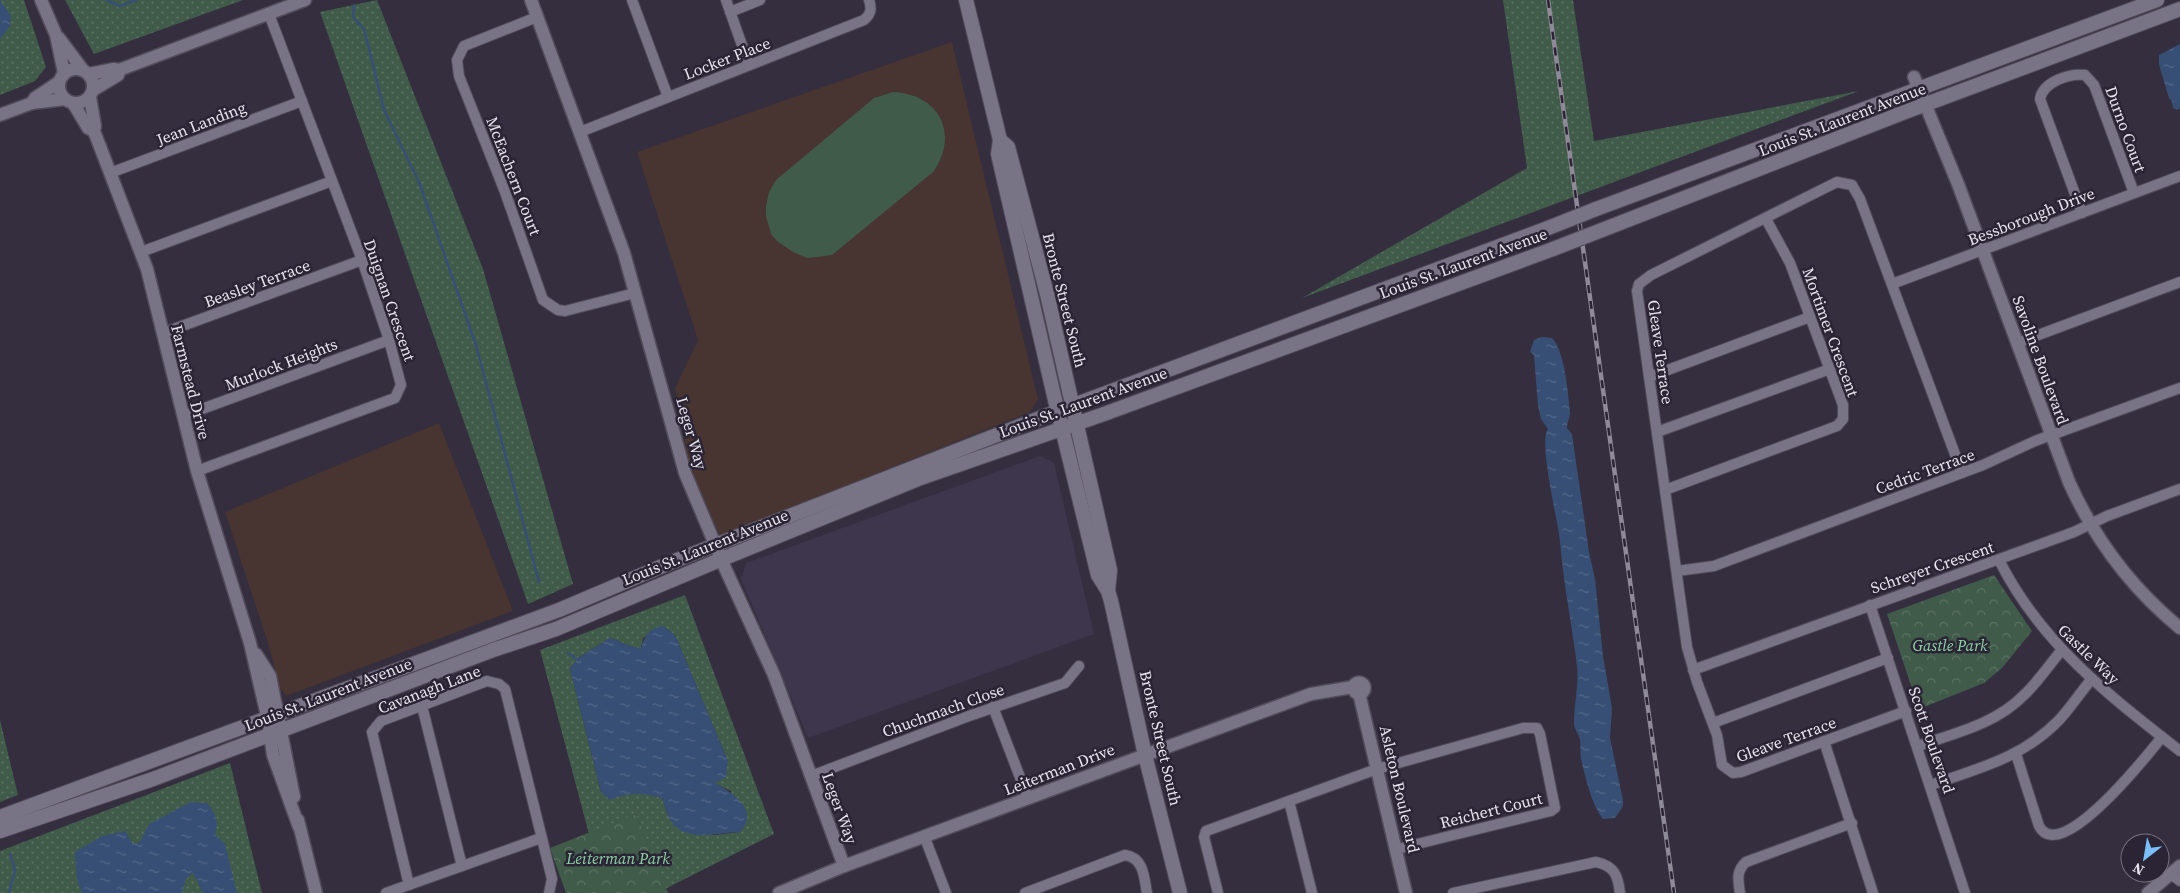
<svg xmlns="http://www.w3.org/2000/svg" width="2180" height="893" viewBox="0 0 2180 893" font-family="'Source Serif 4',serif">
<defs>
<pattern id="grass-dots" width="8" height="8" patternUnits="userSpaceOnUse" patternTransform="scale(1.25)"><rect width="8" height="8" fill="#405b49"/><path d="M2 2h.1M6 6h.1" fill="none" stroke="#5c7264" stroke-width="1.8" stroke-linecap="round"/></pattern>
<pattern id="park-crowns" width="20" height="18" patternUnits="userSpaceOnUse" patternTransform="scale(1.25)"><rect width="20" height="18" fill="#405b49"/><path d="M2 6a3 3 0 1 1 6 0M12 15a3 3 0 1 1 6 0" fill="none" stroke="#5c7264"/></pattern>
<pattern id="water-ripples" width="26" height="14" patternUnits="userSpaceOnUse" patternTransform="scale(1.25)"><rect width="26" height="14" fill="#374f74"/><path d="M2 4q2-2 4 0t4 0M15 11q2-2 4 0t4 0" fill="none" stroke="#546888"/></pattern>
</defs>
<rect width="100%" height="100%" fill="#342e3f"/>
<polygon fill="#3e364d" points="1040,456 1054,463 1094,634 808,738 741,579 746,563"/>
<g fill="#483430">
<polygon points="952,42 1038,399 1030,412 720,536 690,468 675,388 698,340 637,152"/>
<polygon points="439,423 513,611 286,696 280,688 268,643 225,512"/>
</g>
<g fill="url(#grass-dots)" fill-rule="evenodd">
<polygon points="0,0 24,0 46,67 35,81 0,95"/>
<polygon points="65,0 243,0 94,54"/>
<polygon points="377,0 483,269 573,584 528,604 320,12"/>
<polygon points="1503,0 1573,0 1594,141 1859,91 1302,298 1527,168"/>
<path d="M685,595l89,239 -109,55 -29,-75 -47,20 -49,-184zM663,626l12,9 53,126 -14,22 17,8 9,41 -26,3 -47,-22 -5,-15 -15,-4 -46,-2 -31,-123 8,-11 32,-20c10,3 21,10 31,10l2,-10z"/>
<polygon points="0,720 18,795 0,802"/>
<polygon points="230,763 262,893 0,893 0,851"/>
</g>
<g fill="url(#park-crowns)">
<polygon points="1994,575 2032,631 2002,668 1984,683 1919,709 1887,614"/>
<polygon points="636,814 668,893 566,893 550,848"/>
</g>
<path fill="#405b49" d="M893,92c46,2 67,42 40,80l-101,83 -15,2 -10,1 -14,-6 -16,-11 -6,-7 -5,-18v-10l3,-14 7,-12 98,-82z"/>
<g fill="url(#water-ripples)">
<polygon points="0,0 11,16 10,26 0,39"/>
<polygon points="2180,44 2180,108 2177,110 2173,108 2172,102 2169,98 2159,65 2159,55"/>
<path d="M1542,337l10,1c13,13 16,56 18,75 0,5 -3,9 -3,15l5,6 17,118 6,27 8,77 9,52 -2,30 13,62v6l-8,12 -12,1c-12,-15 -17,-40 -22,-60 -1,-6 0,-13 -1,-19 -1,-6 -6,-11 -6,-17 0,-20 5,-37 3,-57 -5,-42 -14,-83 -17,-125 -2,-21 -22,-98 -12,-112l-7,-10 -3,-13 -4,-51 -4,-3 4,-12z"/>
<path d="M663,626l12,9 53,126 -2,16 -11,6c18,10 45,27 25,49 -20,0 -48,10 -65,-6 -7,-6 -10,-20 -13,-28 -18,-5 -35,-6 -52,2l-9,-8 -31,-123 8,-11 32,-20c10,3 21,10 31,10 4,-13 8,-19 22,-22z"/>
<path d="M191,802l16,1c9,11 12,18 8,32l10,9 12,49h-34l-10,-20 -7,6 -4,14h-100l-5,-13 -2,-28 27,-16 23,-5 8,13 7,-2 9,-18z"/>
</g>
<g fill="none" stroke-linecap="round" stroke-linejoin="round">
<g stroke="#374f74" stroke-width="2.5">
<polyline points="107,0 120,6 137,0"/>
<polyline points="354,5 353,17 364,29 384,110 419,182 476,345 539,582"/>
<polyline points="568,653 578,660"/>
<polyline points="9,893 15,870 10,854"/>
</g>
<defs>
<g id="minor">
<polyline points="632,0 668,97"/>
<polyline points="726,0 749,65"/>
<polyline points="730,12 760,0"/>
<polyline points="537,17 464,46 457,60 459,76 505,192 543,300 558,310 565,311 635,293"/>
<path d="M580,132l284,-112c7,-6 8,-11 5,-20"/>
<polyline points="110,173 302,101"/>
<path d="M2082,213l-42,-114c3,-17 29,-26 45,-24l9,10 40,108"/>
<polyline points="141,252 332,181"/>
<polyline points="1892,284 2180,176"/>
<polyline points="163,333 362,260"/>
<polyline points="2017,343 2180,282"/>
<polyline points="1649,377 1810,317"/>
<polyline points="183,416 389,340"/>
<polyline points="1657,432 1830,369"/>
<polyline points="197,471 395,398 401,385 389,340 362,260 269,14"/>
<polyline points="1665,490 1837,426 1843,419 1843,405 1790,263 1766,219"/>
<path d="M1999,560c41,82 110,136 181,191"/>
<polyline points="1677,571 1714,566 1983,465 2035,441 2180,388"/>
<polyline points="1870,605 1965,893"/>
<polyline points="1693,670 2074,532 2107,516 2180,489"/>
<polyline points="422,706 462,866"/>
<polyline points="993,707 1028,798"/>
<polyline points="1906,711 1741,772 1733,773 1722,765 1717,735 1697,682 1687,647 1637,291 1639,284 1651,275 1837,182 1852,185 1860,199 1962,473"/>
<polyline points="1713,723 1888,658"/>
<polyline points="1824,741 1873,893"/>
<path d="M1918,746c37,-13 78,-22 106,-51 14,-13 25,-30 37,-44"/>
<path d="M2016,754l23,72c21,41 110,-73 123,-89"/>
<polyline points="811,776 969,716 1065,683 1079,666"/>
<path d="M1931,785c48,-17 92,-27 129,-66 11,-12 20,-26 31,-39"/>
<polyline points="1289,801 1312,893"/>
<polyline points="925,838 946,893"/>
<polyline points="2171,874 2180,881"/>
<polyline points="409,885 372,732 381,721 487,681 499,684 505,689 552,879 549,893"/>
<polyline points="386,893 541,838"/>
<path d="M1025,893l100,-38c19,3 19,22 22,38"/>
<polyline points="1218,893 1204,837 1206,831 1377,769 1523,728 1537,728 1540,734 1555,808 1551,811 1397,849"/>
<path d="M1453,893l143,-31c19,4 22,14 24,31"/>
<path d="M1740,893c-2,-13 -4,-22 6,-31l106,-39"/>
</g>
<g id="tertiary">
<polyline points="41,0 56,35 64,73"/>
<polyline points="531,0 624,253 685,473 725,568 774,675 844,866"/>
<polyline points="59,38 83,70"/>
<circle cx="76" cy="86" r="17"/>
<polyline points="89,74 114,69 119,70 305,0"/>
<path d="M1914,77l44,107 111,298c26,58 61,105 111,146"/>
<polyline points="93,90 118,75 119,70"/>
<polyline points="90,97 95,126 94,131 147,269 197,471 250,643 268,720 273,755 299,827"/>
<polyline points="32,103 35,98 59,82"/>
<polyline points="73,103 88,128 94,131"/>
<polyline points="0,115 32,103 65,99"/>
<polyline points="256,654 270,676 294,797"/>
<circle cx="1359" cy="688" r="5.5"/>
<polyline points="1359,693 1406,893"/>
<polyline points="298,820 316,893"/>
<polyline points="779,893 844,866 1311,694 1353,687"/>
<polyline points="2148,893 2180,866"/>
</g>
<g id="secondary">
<polyline points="966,0 1000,140 998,154 1055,400 1098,575 1108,591 1111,601 1145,755 1180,893"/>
<polyline points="1000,140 1008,147 1047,294 1110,570 1108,591"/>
<polyline points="1596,209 2157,0"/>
<polyline points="1602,230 1905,112 2180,9"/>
<polyline points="0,817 559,610 672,562 1058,411 1548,228"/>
<polyline points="0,831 153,779 493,650 556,629 722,559 918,479 1104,414 1553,249"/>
</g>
</defs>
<use href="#minor" stroke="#514c59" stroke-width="12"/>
<use href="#tertiary" stroke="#514c59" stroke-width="15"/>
<use href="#secondary" stroke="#514c59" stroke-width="16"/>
<use href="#minor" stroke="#797386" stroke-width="10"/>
<use href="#tertiary" stroke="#797386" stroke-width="12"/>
<use href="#secondary" stroke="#797386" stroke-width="14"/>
<defs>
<polyline id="rail" points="1548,0 1674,893"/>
</defs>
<use href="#rail" stroke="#8f8a98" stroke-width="4.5"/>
<use href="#rail" stroke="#2a2434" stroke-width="2.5" stroke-dasharray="8" stroke-linecap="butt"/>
<defs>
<g id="secondary-bridge">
<polyline points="1548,228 1596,209"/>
<polyline points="1553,249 1602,230"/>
</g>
</defs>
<use href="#secondary-bridge" stroke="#514c59" stroke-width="16" stroke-linecap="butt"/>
<use href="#secondary-bridge" stroke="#797386" stroke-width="14"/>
</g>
<g text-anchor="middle" stroke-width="5" stroke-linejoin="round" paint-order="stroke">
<g font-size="16" fill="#e7e4ee" stroke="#2a2434">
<text transform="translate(727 58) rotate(-21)" y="6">Locker Place</text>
<text transform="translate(1842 119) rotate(-21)" y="6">Louis St. Laurent Avenue</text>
<text transform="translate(201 123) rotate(-21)" y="6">Jean Landing</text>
<text transform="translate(2126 129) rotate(70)" y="6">Durno Court</text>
<text transform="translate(514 176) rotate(69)" y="6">McEachern Court</text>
<text transform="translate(2031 216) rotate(-21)" y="6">Bessborough Drive</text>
<text transform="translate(1463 263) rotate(-20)" y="6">Louis St. Laurent Avenue</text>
<text transform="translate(257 283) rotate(-20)" y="6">Beasley Terrace</text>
<text transform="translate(390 300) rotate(71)" y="6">Duignan Crescent</text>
<text transform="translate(1065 300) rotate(76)" y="6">Bronte Street South</text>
<text transform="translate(1831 332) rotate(70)" y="6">Mortimer Crescent</text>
<text transform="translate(1661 352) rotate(82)" y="6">Gleave Terrace</text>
<text transform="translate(2041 360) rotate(70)" y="6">Savoline Boulevard</text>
<text transform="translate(281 364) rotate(-21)" y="6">Murlock Heights</text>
<text transform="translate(191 382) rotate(76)" y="6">Farmstead Drive</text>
<text transform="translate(1083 402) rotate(-20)" y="6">Louis St. Laurent Avenue</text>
<text transform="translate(692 433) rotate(74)" y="6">Leger Way</text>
<text transform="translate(1925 471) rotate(-20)" y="6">Cedric Terrace</text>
<text transform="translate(705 547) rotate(-22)" y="6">Louis St. Laurent Avenue</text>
<text transform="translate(1932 567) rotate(-19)" y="6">Schreyer Crescent</text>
<text transform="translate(2089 654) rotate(44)" y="6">Gastle Way</text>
<text transform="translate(429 689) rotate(-21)" y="6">Cavanagh Lane</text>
<text transform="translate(328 694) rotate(-21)" y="6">Louis St. Laurent Avenue</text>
<text transform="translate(943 710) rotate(-20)" y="6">Chuchmach Close</text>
<text transform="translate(1161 738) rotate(77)" y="6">Bronte Street South</text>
<text transform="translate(1786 739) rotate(-20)" y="6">Gleave Terrace</text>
<text transform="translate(1932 740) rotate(71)" y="6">Scott Boulevard</text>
<text transform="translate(1059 769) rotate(-21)" y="6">Leiterman Drive</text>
<text transform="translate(1400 789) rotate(77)" y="6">Asleton Boulevard</text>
<text transform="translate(840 808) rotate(70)" y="6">Leger Way</text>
<text transform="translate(1491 810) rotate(-14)" y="6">Reichert Court</text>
</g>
<g font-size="16" font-style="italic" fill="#8bd3a5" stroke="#2a2434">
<text x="1950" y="651">Gastle Park</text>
<text x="618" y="864">Leiterman Park</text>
</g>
</g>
<g transform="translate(2145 858) rotate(211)"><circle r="24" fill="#2a2434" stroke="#76717e"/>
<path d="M0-4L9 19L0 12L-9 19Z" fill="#7cbef9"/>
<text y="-8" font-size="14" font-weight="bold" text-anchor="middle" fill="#e7e4ee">N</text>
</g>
</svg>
